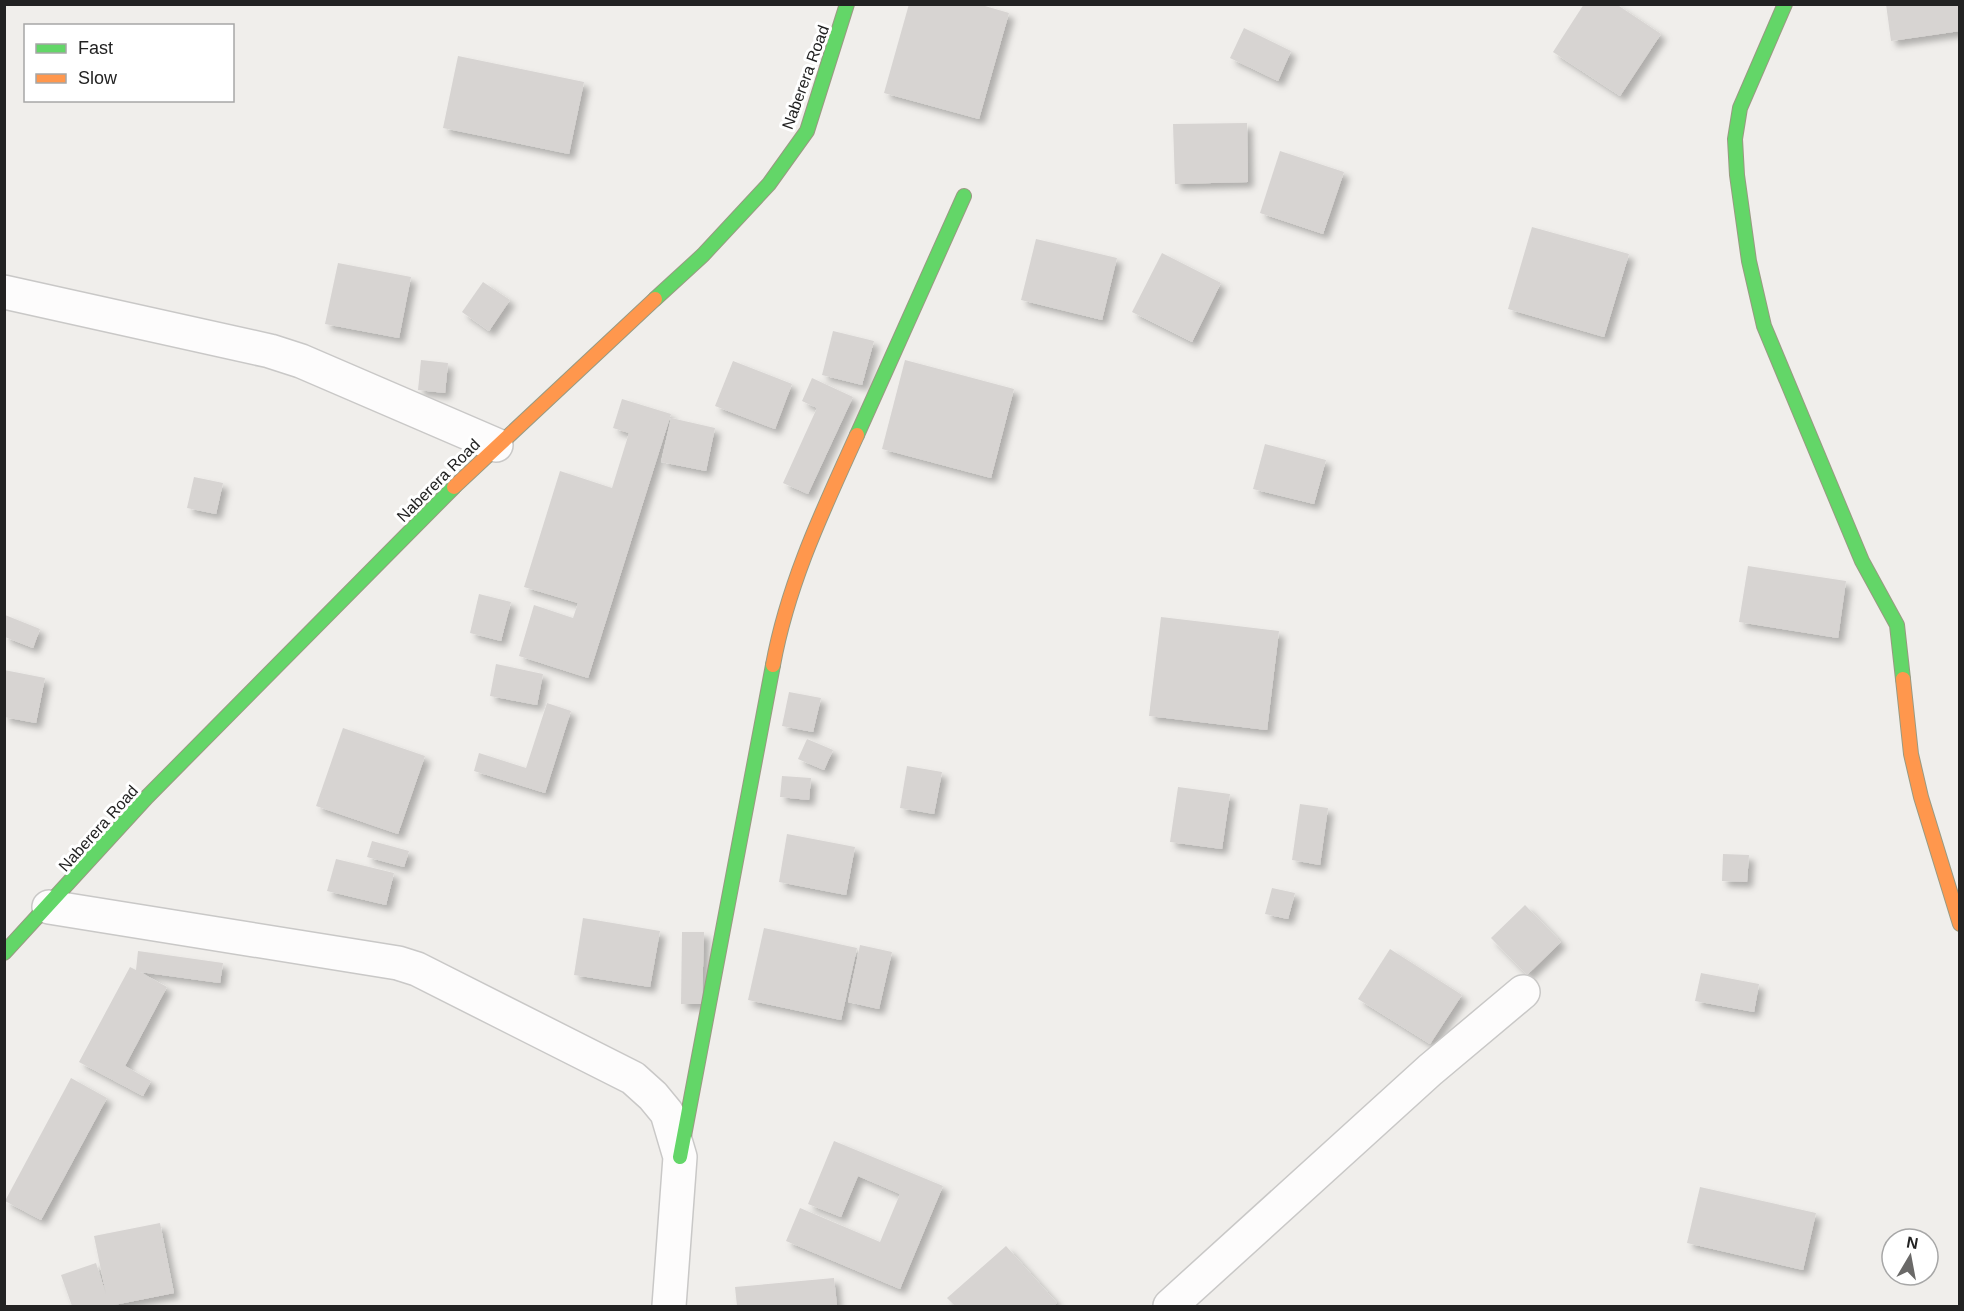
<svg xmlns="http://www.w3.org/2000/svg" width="1964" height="1311" viewBox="0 0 1964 1311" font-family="Helvetica,sans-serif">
<defs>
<filter id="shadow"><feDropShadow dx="5.5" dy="5.5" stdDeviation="3" flood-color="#0004"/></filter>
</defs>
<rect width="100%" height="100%" fill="#f0eeeb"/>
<g fill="#d7d4d2" filter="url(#shadow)">
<polygon points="909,4 978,4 1009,13 979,119 884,93"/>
<polygon points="1584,4 1616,4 1661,34 1620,96 1553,52"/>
<polygon points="1886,4 1960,4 1960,31 1891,41"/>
<polygon points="1244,28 1291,51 1278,81 1230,58"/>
<polygon points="458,56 584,82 569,154 443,128"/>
<polygon points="1247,123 1248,182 1175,184 1173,124"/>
<polygon points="1280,151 1344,172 1323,234 1260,213"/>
<polygon points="1532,227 1629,254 1604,337 1508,309"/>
<polygon points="1036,239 1117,258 1102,320 1021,300"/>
<polygon points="1162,253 1221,283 1192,342 1132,312"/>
<polygon points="338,263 411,277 399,338 325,324"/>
<polygon points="483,282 510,300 489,331 462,312"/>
<polygon points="833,331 874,341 862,385 822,375"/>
<polygon points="421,360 448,363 445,393 418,390"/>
<polygon points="905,360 1014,389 991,478 882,449"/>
<polygon points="733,361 792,384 775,429 715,406"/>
<polygon points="812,378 853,397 808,494 783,483 817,408 802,401"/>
<polygon points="622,399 671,414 588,678 519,656 534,605 573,618 578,603 524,587 560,471 612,488 629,433 613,428"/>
<polygon points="671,418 715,428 706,471 661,462"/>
<polygon points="1265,444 1326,460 1314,504 1253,489"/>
<polygon points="194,477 223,483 216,514 187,508"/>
<polygon points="1748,566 1846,581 1838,638 1739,622"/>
<polygon points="479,594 511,602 501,641 470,633"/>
<polygon points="5,615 40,629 33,648 5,637"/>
<polygon points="1161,617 1279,631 1267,730 1149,716"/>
<polygon points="496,664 543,674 537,705 490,696"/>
<polygon points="4,670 45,678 36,723 4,717"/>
<polygon points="789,692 821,698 813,732 782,726"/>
<polygon points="547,703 571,711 545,793 474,771 479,753 526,768"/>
<polygon points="343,728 425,756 398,834 316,806"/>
<polygon points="807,739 833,750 824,770 798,759"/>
<polygon points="907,766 942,772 934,814 900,808"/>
<polygon points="782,776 811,778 809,800 780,797"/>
<polygon points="1178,787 1230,794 1222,849 1170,842"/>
<polygon points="1300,804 1328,808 1320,865 1292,860"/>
<polygon points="787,834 855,847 846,895 779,882"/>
<polygon points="372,841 409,851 404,867 367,857"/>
<polygon points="1723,854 1749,855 1747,882 1722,881"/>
<polygon points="336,859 394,873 386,905 327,891"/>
<polygon points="1272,888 1295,893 1288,919 1265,914"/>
<polygon points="1525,905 1561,942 1527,975 1491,938"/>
<polygon points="583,918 660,931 650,987 574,975"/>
<polygon points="764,928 857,948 841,1020 748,1000"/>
<polygon points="682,932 704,932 702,1004 681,1004"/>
<polygon points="860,945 892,952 879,1009 848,1002"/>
<polygon points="1390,949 1462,995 1430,1044 1358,999"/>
<polygon points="138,951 223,963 220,983 140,972 167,987 125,1066 151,1081 143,1096 79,1062 130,967 136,970"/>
<polygon points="1701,973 1759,984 1754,1012 1695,1001"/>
<polygon points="71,1078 107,1098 41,1220 5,1201"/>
<polygon points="834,1141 943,1186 900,1289 786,1241 800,1208 880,1242 900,1194 858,1176 841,1217 808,1204"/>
<polygon points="1700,1187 1816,1213 1803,1270 1687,1243"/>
<polygon points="160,1223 174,1293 109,1306 72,1306 61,1275 96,1263 106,1294 94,1236"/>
<polygon points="1006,1246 1057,1303 1053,1306 955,1306 947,1298"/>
<polygon points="834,1278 837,1306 737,1306 735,1287"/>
</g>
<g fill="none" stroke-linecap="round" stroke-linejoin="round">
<defs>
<g id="street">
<polyline points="4,292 270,351 301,361 496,445"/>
<polyline points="49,907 398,963 417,969 633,1078 653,1096 667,1113 680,1157 669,1306"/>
<polyline points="1170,1306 1430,1070 1523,992"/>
</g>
<g id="fast">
<polyline points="1785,4 1740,108 1735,139 1737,175 1749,261 1764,326 1862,561 1897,625 1903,679"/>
<polyline points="655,299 703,255 769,184 807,131 847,4"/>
<polyline points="857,435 964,196"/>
<polyline points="4,953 147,797 454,487"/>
<polyline points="680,1157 773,665"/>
</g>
<g id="slow">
<polyline points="454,487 655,299"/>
<path d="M773,665c15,-82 50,-155 84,-230"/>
<polyline points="1903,679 1911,754 1921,797 1960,924"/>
</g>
</defs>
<use href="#street" stroke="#c9c8c7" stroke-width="36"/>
<use href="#fast" stroke="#999a82" stroke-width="16"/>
<use href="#slow" stroke="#999a82" stroke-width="16"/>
<use href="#street" stroke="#fdfcfc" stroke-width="33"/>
<use href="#fast" stroke="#63d668" stroke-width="14"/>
<use href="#slow" stroke="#ff974d" stroke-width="14"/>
</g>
<g text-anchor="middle" stroke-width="6" stroke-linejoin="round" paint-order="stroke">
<g font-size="16" fill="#222" stroke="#fff">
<text transform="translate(805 77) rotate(-70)" y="6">Naberera Road</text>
<text transform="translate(438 480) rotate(-45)" y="6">Naberera Road</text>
<text transform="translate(98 828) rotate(-48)" y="6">Naberera Road</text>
</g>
</g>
<rect width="1964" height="1311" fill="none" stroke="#222222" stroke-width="12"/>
<rect x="24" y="24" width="210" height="78" fill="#ffffff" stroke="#a7a7a7" stroke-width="1.5"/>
<rect x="36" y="44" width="30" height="9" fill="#63d668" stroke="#a7a7a7" stroke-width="1.5"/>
<text x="78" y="54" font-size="18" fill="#222222">Fast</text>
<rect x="36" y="74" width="30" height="9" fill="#ff974d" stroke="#a7a7a7" stroke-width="1.5"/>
<text x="78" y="84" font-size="18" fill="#222222">Slow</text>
<g transform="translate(1910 1257) rotate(10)"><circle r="28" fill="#ffffff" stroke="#a7a7a7" stroke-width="1.5"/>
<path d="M0-4.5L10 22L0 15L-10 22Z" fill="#6a6968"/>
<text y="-9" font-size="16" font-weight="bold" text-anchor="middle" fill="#222222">N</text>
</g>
</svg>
